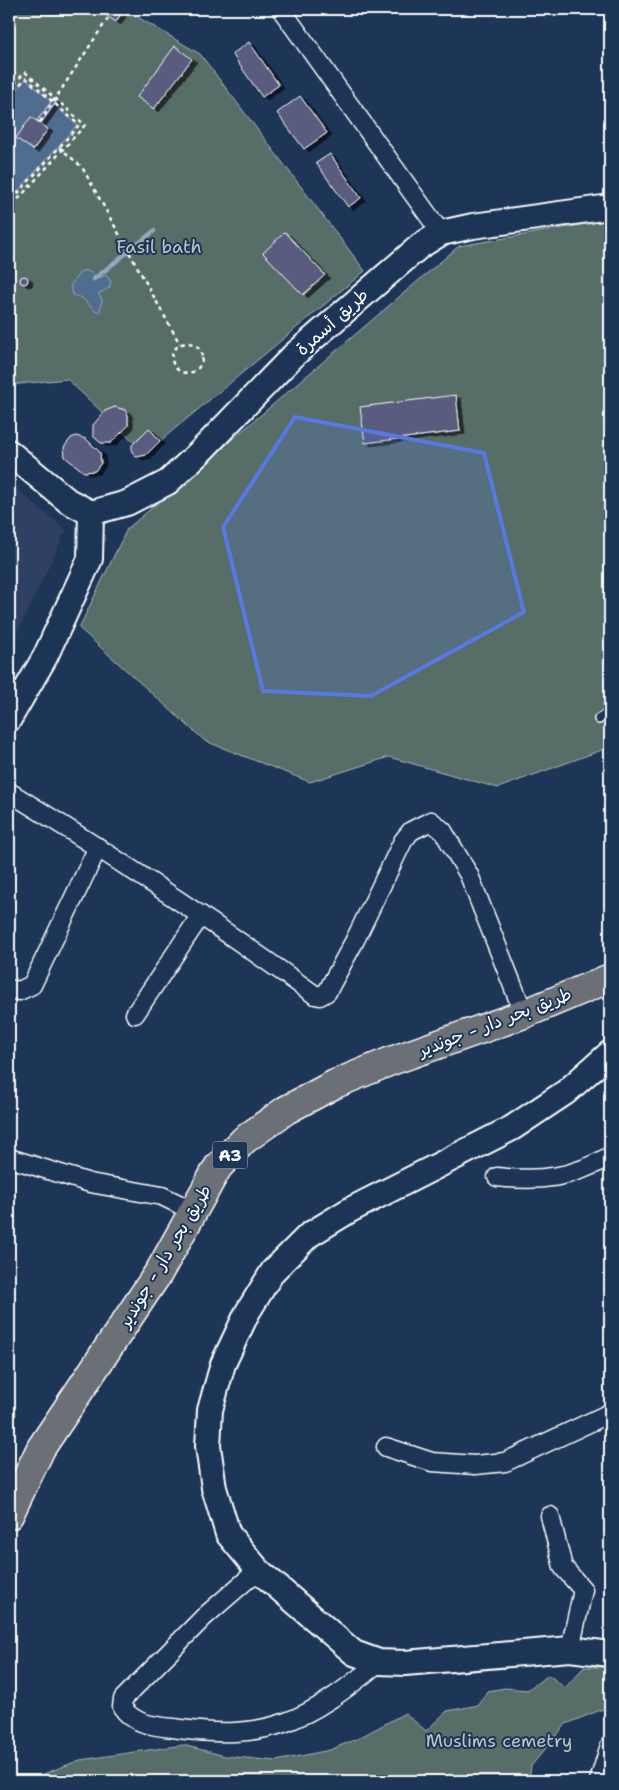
<svg xmlns="http://www.w3.org/2000/svg" width="619" height="1790" viewBox="0 0 619 1790" font-family="'Shantell Sans','Playpen Sans Arabic',sans-serif">
<defs>
<filter id="shadow"><feDropShadow dx="5" dy="3" stdDeviation="0" flood-color="#0009"/></filter>
</defs>
<rect width="100%" height="100%" fill="#1d3557"/>
<filter id="ink" filterUnits="userSpaceOnUse"><feTurbulence type="fractalNoise" baseFrequency=".02" numOctaves="2"/><feDisplacementMap in="SourceGraphic" scale="10" xChannelSelector="R" yChannelSelector="G"/><feConvolveMatrix kernelMatrix="1 2 1 2 8 2 1 2 1" color-interpolation-filters="sRGB"/></filter>
<g filter="url(#ink)">
<polygon fill="#2f4163" points="9,483 66,530 9,651"/>
<g fill="#576d68" stroke="#abb6b4">
<polygon points="9,9 124,9 200,54 365,271 160,441 149,429 134,442 123,432 129,420 125,410 115,407 103,413 67,379 9,385"/>
<polygon points="610,220 610,747 498,788 389,757 310,782 205,741 79,628 127,529 459,246"/>
<polygon points="584,1667 607,1667 610,1670 610,1706 566,1724 531,1766 529,1781 25,1781 80,1760 183,1745 225,1756 276,1761 330,1750 359,1738 405,1713 426,1731 447,1711 479,1705 487,1691 505,1688 527,1690 549,1675 565,1688"/>
</g>
<g fill="#4f6d8f" stroke="#95a7bc">
<polygon points="26,79 77,125 11,199 9,197 9,98"/>
<polygon points="85,270 91,273 95,279 106,275 111,282 109,288 98,294 102,299 100,311 96,312 82,298 73,295 70,286 80,272"/>
</g>
<g fill="none" stroke-linecap="round" stroke-linejoin="round">
<polyline stroke="#95a7bc" stroke-width="4.5" points="94,279 154,231"/>
</g>
<g fill="#5a5c7f" stroke="#fff" filter="url(#shadow)">
<polygon points="109,9 124,9 116,22 106,15"/>
<polygon points="249,42 279,85 262,97 232,54"/>
<polygon points="175,46 192,59 154,109 137,97"/>
<polygon points="300,96 327,133 304,149 277,113"/>
<polygon points="53,99 56,102 41,123 37,121"/>
<polygon points="31,117 48,129 33,150 16,138"/>
<polygon points="330,154 361,198 348,207 316,163"/>
<polygon points="285,232 325,275 303,295 263,253"/>
<circle cx="24" cy="280" r="4"/>
<polygon points="456,395 460,431 365,443 360,407"/>
<polygon points="115,407 125,410 128,415 128,426 111,443 101,443 93,436 93,425 105,411"/>
<polygon points="149,428 160,441 146,455 137,457 132,452 132,445"/>
<polygon points="76,436 86,439 100,452 101,463 95,471 84,472 65,457 64,447 71,438"/>
</g>
<g fill="none" stroke-linecap="round" stroke-linejoin="round">
<defs>
<polyline id="lane" points="599,719 610,712"/>
<g id="street">
<polyline points="281,9 441,233"/>
<path d="M9,792c104,64 206,131 306,203l5,1 7,-4 28,-52 48,-99 8,-10 20,-10 12,10 26,44 55,139"/>
<polyline points="9,989 19,991 32,985 98,847"/>
<polyline points="135,1014 201,915"/>
<polyline points="9,1158 90,1183 162,1196 193,1211"/>
<path d="M497,1177c43,5 75,1 113,-21"/>
<polyline points="386,1447 432,1462 475,1465 505,1462 610,1413"/>
<polyline points="550,1516 563,1567 583,1590 570,1649"/>
<path d="M258,1570l-54,47 -81,82 -1,8c11,17 31,19 51,21 94,14 134,-6 206,-66"/>
<polyline points="599,1781 610,1745"/>
</g>
<g id="secondary">
<polyline points="9,452 68,501 91,513"/>
<polyline points="91,513 127,503 168,482 200,452 294,355 420,246 441,233 473,226 610,207"/>
<polyline points="9,719 45,657 90,559 91,513"/>
<polyline points="610,1053 566,1092 512,1128 350,1210 309,1235 273,1271 247,1313 223,1364 210,1410 208,1446 214,1488 228,1534 258,1570 354,1653 379,1662 405,1663 570,1649 610,1654"/>
</g>
<polyline id="highway" points="9,1515 41,1448 159,1272 218,1167 244,1140 286,1110 335,1084 391,1061 524,1014 610,978"/>
</defs>
<use href="#lane" stroke="#fff" stroke-width="12"/>
<use href="#street" stroke="#fff" stroke-width="21"/>
<use href="#secondary" stroke="#fff" stroke-width="28"/>
<use href="#highway" stroke="#fff" stroke-width="31"/>
<g stroke="#fff" stroke-width="2.5" stroke-dasharray="4 4" stroke-linecap="butt">
<polyline points="9,90 25,72 85,125 12,206 9,203"/>
<polyline points="9,96 26,78 79,125 12,200 9,198"/>
<polyline points="40,122 114,9"/>
<polyline points="59,147 82,167 180,344"/>
<circle cx="187" cy="358" r="15"/>
</g>
<use href="#lane" stroke="#1d3557" stroke-width="9"/>
<use href="#street" stroke="#1d3557" stroke-width="18"/>
<use href="#secondary" stroke="#1d3557" stroke-width="24"/>
<use href="#highway" stroke="#6b7074" stroke-width="28"/>
</g>
</g>
<path fill="#567ae2" fill-opacity="0.2" stroke="#567ae2" stroke-width="4" stroke-linejoin="round" d="M295,417l189,36 40,159 -153,84 -108,-5 -40,-164z"/>
<g text-anchor="middle" stroke-width="4" stroke-linejoin="round" paint-order="stroke">
<rect fill="#1d3557" stroke="#bbc2cd" stroke-width="1" x="212.5" y="1141.5" width="35" height="27" rx="4"/>
<g font-size="16" font-weight="bold" fill="#fff">
<text x="230" y="1161">A3</text>
</g>
<g font-size="18" fill="#bcc5c3" stroke="#1d3557">
<text x="159" y="253">Fasil bath</text>
<text x="499" y="1747">Muslims cemetry</text>
</g>
<g font-size="18" fill="#fff" stroke="#1d3557">
<text transform="translate(332 322) rotate(-42)" y="6">طريق أسمرة</text>
<text transform="translate(495 1022) rotate(-21)" y="6">طريق بحر دار - جوندير</text>
<text transform="translate(165 1256) rotate(-59)" y="6">طريق بحر دار - جوندير</text>
</g>
</g>
<rect width="619" height="1790" fill="none" stroke="#1d3557" stroke-width="30"/>
<rect x="15" y="15" width="589" height="1760" fill="none" stroke="#fff" stroke-width="2" filter="url(#ink)"/>
</svg>
